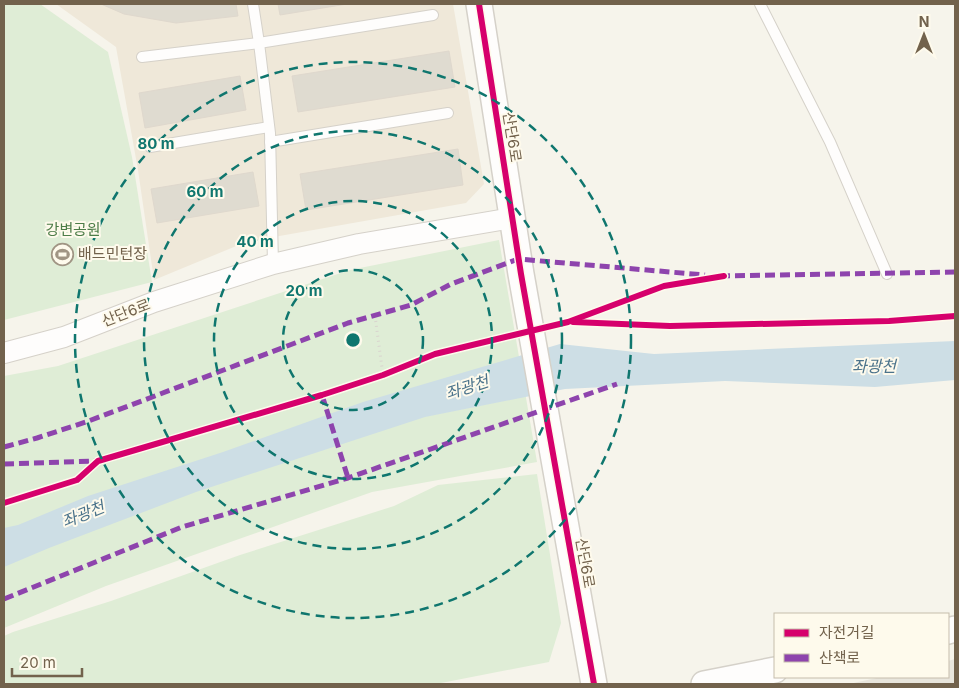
<svg xmlns="http://www.w3.org/2000/svg" width="959" height="688" viewBox="0 0 959 688" font-family="Inter,'Noto Sans KR',sans-serif">
<rect width="100%" height="100%" fill="#f6f4eb"/>
<polygon fill="#efe8d9" points="56,4 453,4 484,184 466,203 246,242 154,280 138,170 116,47"/>
<polygon fill="#e8e5dc" points="955,659 955,684 849,684 881,677 948,677 948,661"/>
<g fill="#dfedd6">
<polygon points="4,4 40,4 108,52 132,157 152,282 4,320"/>
<polygon points="499,240 537,462 372,492 106,586 4,628 4,376 58,366 350,270"/>
<polygon points="537,474 561,623 549,662 436,684 4,684 4,636 13,632 111,601 240,555 394,506 438,485"/>
</g>
<polygon fill="#cddee5" points="955,341 955,380 875,387 725,381 565,389 425,417 196,492 49,548 4,567 4,528 18,525 88,496 223,452 363,402 560,344 654,354"/>
<g fill="#dfdbd0" stroke="#dfd8cd">
<polygon points="101,4 236,4 238,16 176,23 124,14"/>
<polygon points="278,4 347,4 280,15"/>
<polygon points="449,51 455,87 298,112 292,76"/>
<polygon points="240,76 246,110 145,128 139,93"/>
<polygon points="458,149 463,185 306,210 300,174"/>
<polygon points="253,172 259,206 157,223 151,189"/>
</g>
<g fill="none" stroke-linecap="round" stroke-linejoin="round">
<defs>
<g id="service">
<polyline points="253,4 259,43 270,133 273,264"/>
<polyline points="760,4 830,142 887,274"/>
<polyline points="142,57 259,43 433,15"/>
<polyline points="270,142 448,113"/>
<polyline points="150,147 269,127"/>
</g>
<polyline id="minor" points="4,353 64,337 154,302 273,264 359,244 512,218"/>
<g id="tertiary">
<polyline points="479,4 521,274 594,684"/>
<polyline points="948,631 955,629"/>
<polyline points="704,684 775,670"/>
</g>
</defs>
<use href="#service" stroke="#d5d1c9" stroke-width="12"/>
<use href="#minor" stroke="#d5d1c9" stroke-width="22"/>
<use href="#tertiary" stroke="#d5d1c9" stroke-width="28"/>
<polyline stroke="#d9d4ce" stroke-width="3" stroke-dasharray="1 4" stroke-linecap="butt" points="375,316 383,375"/>
<use href="#service" stroke="#fefdfc" stroke-width="10"/>
<use href="#minor" stroke="#fefdfc" stroke-width="20"/>
<use href="#tertiary" stroke="#fefdfc" stroke-width="25"/>
<g stroke="#8e44ad" stroke-width="5" stroke-dasharray="10 5" stroke-linecap="butt">
<polyline points="720,276 955,272"/>
<polyline points="322,395 348,478"/>
<polyline points="4,447 37,438 86,422 348,323 411,305 451,284 518,259 705,275"/>
<polyline points="4,464 96,461"/>
<polyline points="4,599 182,527 348,478 617,384"/>
</g>
<defs>
<g id="cycleway">
<polyline points="479,4 521,274 594,684"/>
<polyline points="573,322 670,326 889,321 955,316"/>
<polyline points="4,503 77,480 98,461 322,395 383,375 435,354 568,322 664,286 724,276"/>
</g>
</defs>
<use href="#cycleway" stroke="#fefaec" stroke-width="9"/>
<use href="#cycleway" stroke="#d6006c" stroke-width="6"/>
</g>
<g fill="none" stroke="#0f766e" stroke-width="2.5" stroke-dasharray="9 6">
<circle cx="353" cy="340" r="70"/>
<circle cx="353" cy="340" r="139"/>
<circle cx="353" cy="340" r="209"/>
<circle cx="353" cy="340" r="278"/>
</g>
<defs>
<symbol id="stadium-ring" viewBox="-11 -11 22 22"><circle r="9.5" fill="#fefaec" stroke="#a09584" stroke-width="1.5"/><path d="M0-5a6.5 5 0 1 0 0 10a6.5 5 0 1 0 0-10ZM-3.5-1.8h7v3.6h-7Z" fill="#a09584"/></symbol>
</defs>
<g fill-rule="evenodd">
<use href="#stadium-ring" x="50" y="242" width="25" height="25"/>
</g>
<g text-anchor="middle" stroke-width="4" stroke-linejoin="round" paint-order="stroke">
<g font-size="15" fill="#72624c" stroke="#fefaec">
<text transform="translate(512 137) rotate(81)" y="5">산단6로</text>
<text transform="translate(126 313) rotate(-21)" y="5">산단6로</text>
<text transform="translate(585 563) rotate(80)" y="5">산단6로</text>
</g>
<g font-size="15" fill="#4d7d48" stroke="#fefaec">
<text x="73" y="235">강변공원</text>
</g>
<g font-size="15" fill="#72624c" stroke="#fefaec" text-anchor="start">
<text x="78" y="259">배드민턴장</text>
</g>
<g font-size="16" font-style="italic" fill="#4b738b" stroke="#fefaec">
<text x="874" y="372">좌광천</text>
<text transform="translate(467 387) rotate(-18)" y="6">좌광천</text>
<text transform="translate(83 514) rotate(-22)" y="6">좌광천</text>
</g>
</g>
<circle cx="353" cy="340" r="8" fill="#0f766e" stroke="#fefaec" stroke-width="2.5"/>
<g font-size="15" text-anchor="middle" font-weight="bold" fill="#0f766e" stroke="#fefaec" stroke-width="4" stroke-linejoin="round" paint-order="stroke">
<text x="156" y="149">80 m</text>
<text x="205" y="197">60 m</text>
<text x="255" y="247">40 m</text>
<text x="304" y="296">20 m</text>
</g>
<rect width="959" height="688" fill="none" stroke="#72624c" stroke-width="10"/>
<rect x="774" y="613" width="175" height="65" fill="#fefaec" stroke="#c6bdac"/>
<rect x="784" y="629" width="25" height="8" fill="#d6006c" stroke="#c6bdac"/>
<text x="819" y="638" font-size="15" fill="#72624c">자전거길</text>
<rect x="784" y="654" width="25" height="8" fill="#8e44ad" stroke="#c6bdac"/>
<text x="819" y="663" font-size="15" fill="#72624c">산책로</text>
<g transform="translate(924 35)" stroke="#fefaec" stroke-width="4" paint-order="stroke">
<path d="M0-4L9 19L0 12L-9 19Z" fill="#72624c"/>
<text y="-8" font-size="14" font-weight="bold" text-anchor="middle" fill="#72624c">N</text>
</g>
<path d="M12 668v8h70v-8" fill="none" stroke="#72624c" stroke-width="2.5"/>
<text x="20" y="668" font-size="15" fill="#72624c" stroke="#fefaec" stroke-width="4" paint-order="stroke">20 m</text>
</svg>
